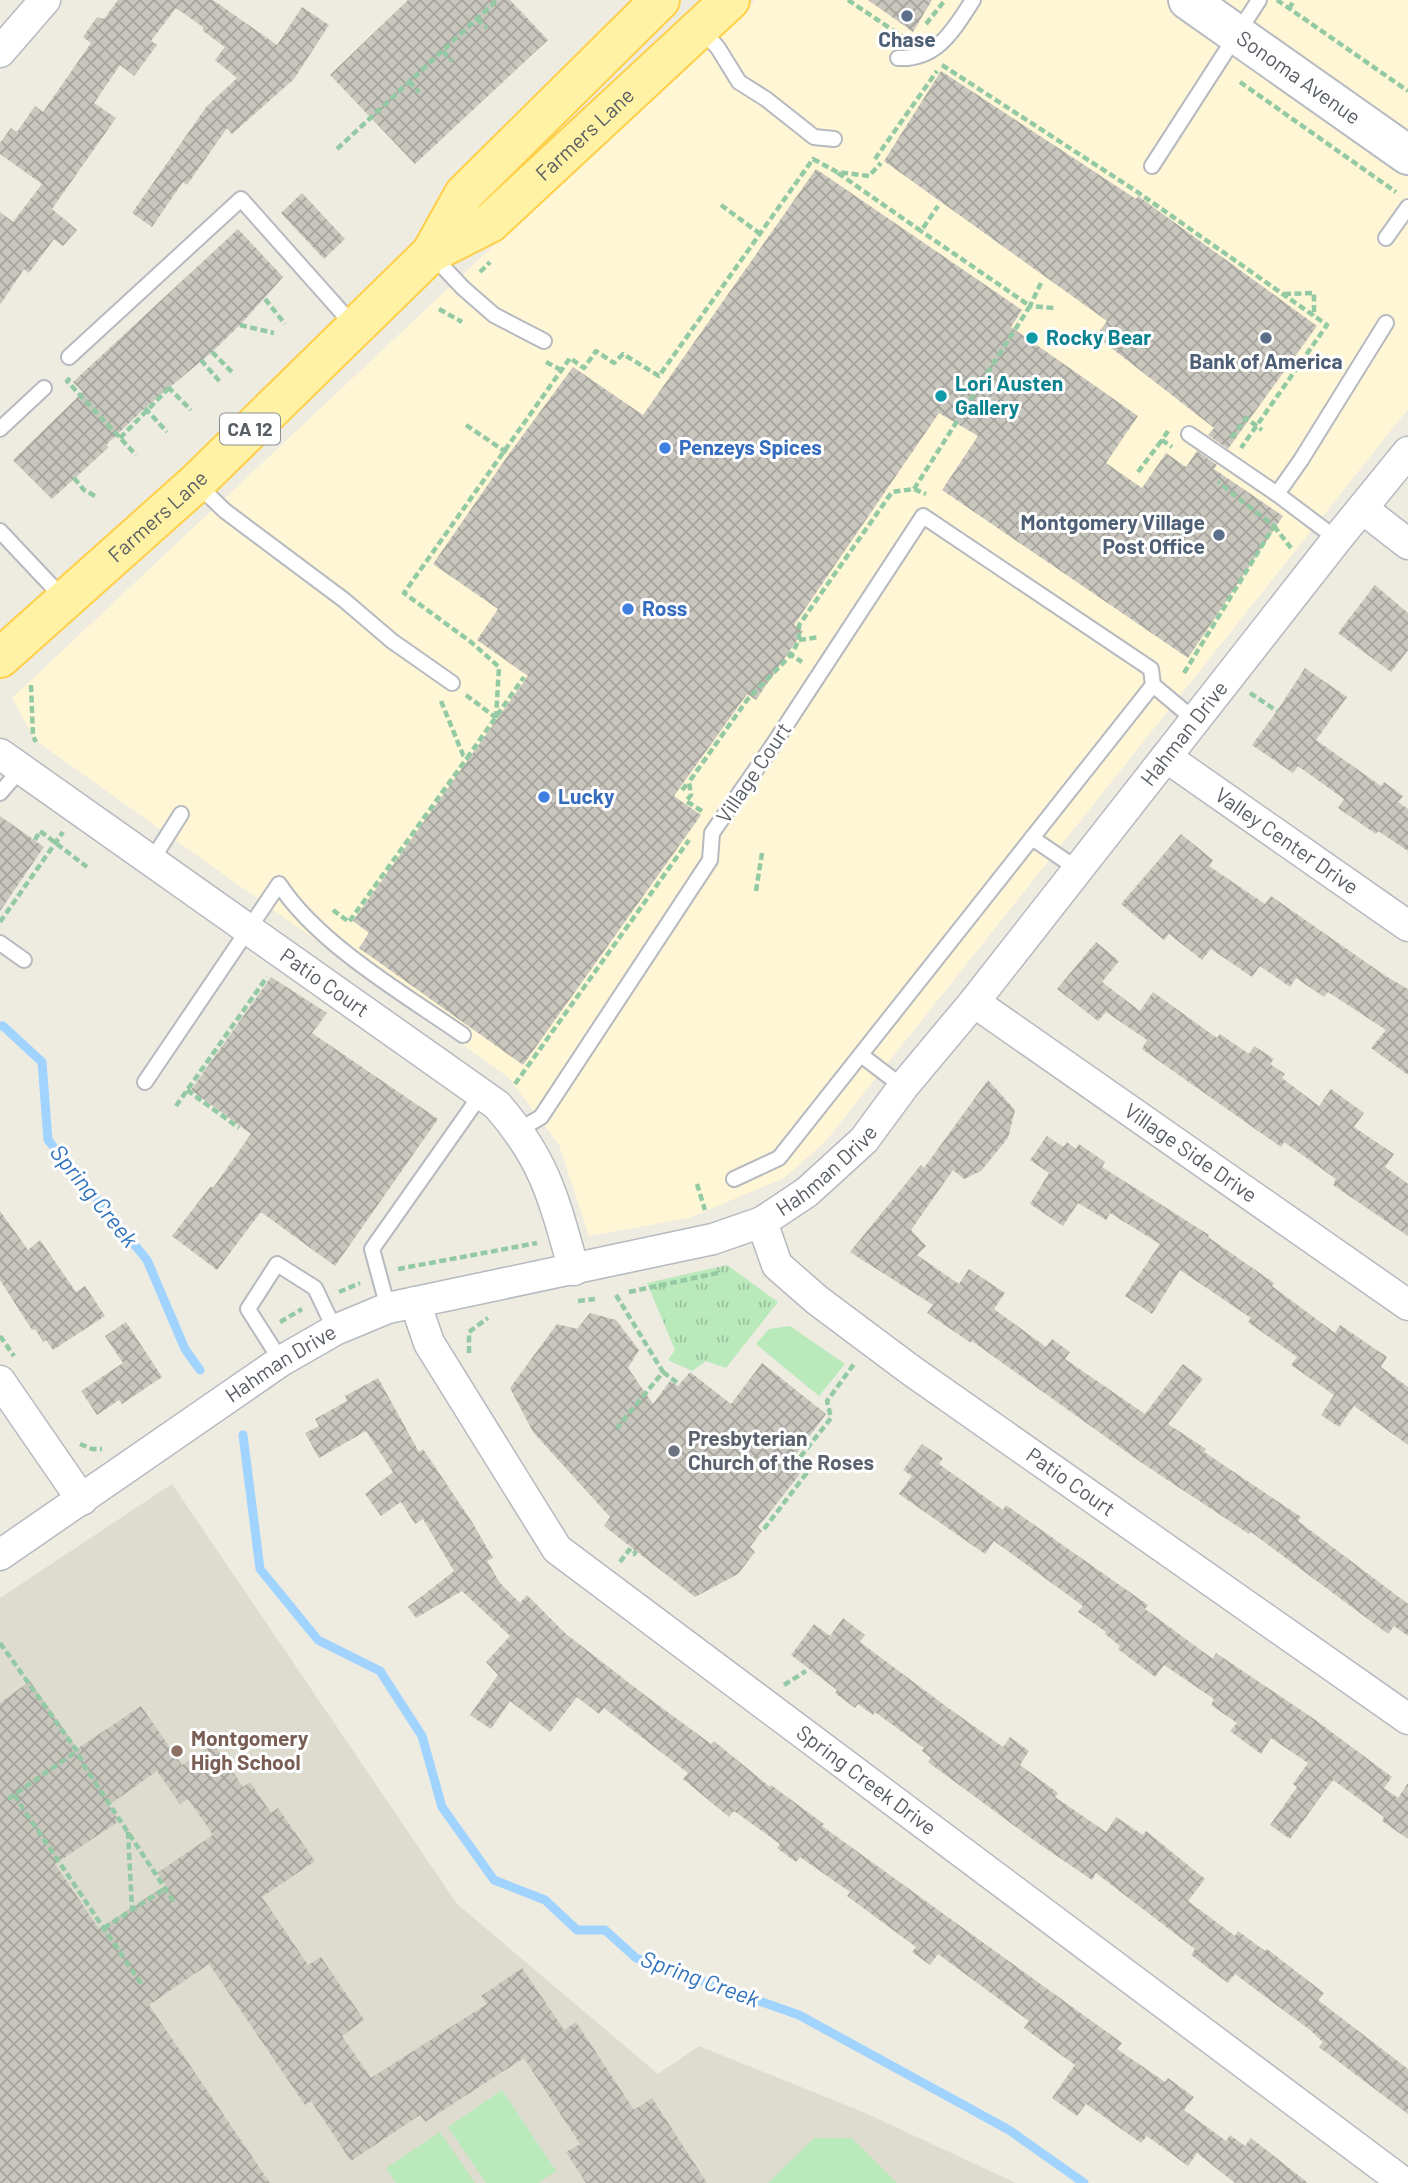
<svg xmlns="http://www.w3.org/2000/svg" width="1408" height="2183" viewBox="0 0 1408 2183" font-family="Barlow,sans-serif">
<defs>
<pattern id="grass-tufts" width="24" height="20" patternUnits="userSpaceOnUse" patternTransform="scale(1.75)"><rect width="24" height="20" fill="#bae9bb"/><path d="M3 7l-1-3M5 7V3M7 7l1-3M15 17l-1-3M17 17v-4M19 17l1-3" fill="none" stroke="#9ac09c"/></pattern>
<pattern id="building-cross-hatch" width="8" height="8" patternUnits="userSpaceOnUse" patternTransform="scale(1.75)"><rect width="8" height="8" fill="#c9c6be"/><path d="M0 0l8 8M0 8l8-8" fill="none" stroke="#a6a49e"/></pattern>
</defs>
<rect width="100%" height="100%" fill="#eeebe1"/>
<polygon fill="#fff6d5" points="755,0 1408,0 1408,409 825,1142 784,1178 689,1218 589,1236 559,1145 508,1077 35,740 12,698"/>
<polygon fill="#dedbcf" points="172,1484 457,1904 658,2074 699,2046 863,2112 1016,2183 0,2183 0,1598"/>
<polygon fill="url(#grass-tufts)" points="727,1265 778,1302 726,1368 706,1361 692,1371 668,1360 675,1350 647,1283"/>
<g fill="#bae9bb">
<polygon points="790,1326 845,1364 819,1396 756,1344 769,1329"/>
<polygon points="502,2090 556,2171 538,2183 486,2183 448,2127"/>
<polygon points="440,2132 475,2183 396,2183 386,2168"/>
<polygon points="814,2138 852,2138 897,2183 768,2183"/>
</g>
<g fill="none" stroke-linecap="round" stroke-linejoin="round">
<g stroke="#a0d4ff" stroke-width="9">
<polyline points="0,1026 3,1026 42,1062 48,1140 147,1260 185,1349 200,1370"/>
<polyline points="243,1435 260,1569 318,1640 380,1671 422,1736 442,1807 494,1880 545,1900 577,1930 605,1930 636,1958 799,2015 1009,2130 1084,2183"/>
</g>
</g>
<g fill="url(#building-cross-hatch)" fill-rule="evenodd">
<polygon points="118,0 213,0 277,45 302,7 329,25 294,79 232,134 227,128 187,185 183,182 152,227 132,213 207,106 237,78 215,60 225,47 203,31 203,27 176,8 151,41 157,45 134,76 120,65 94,103 116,118 52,209 77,230 63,246 54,239 29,273 24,269 0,305 0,212 13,222 42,184 0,154 0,143 11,128 17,132 35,106 43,112 91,43 83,37 97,17 104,19"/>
<polygon points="408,0 510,0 548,40 415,164 330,75"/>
<polygon points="868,0 932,0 913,32"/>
<polygon points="941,71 1136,199 1138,196 1317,326 1228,449 1208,435 1214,428 1096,336 1107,321 884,161"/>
<polygon points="816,169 1022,310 1011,327 1138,416 1106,463 1142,488 1166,453 1186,467 1197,451 1217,465 1214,469 1283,516 1188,658 942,490 978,436 939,413 794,625 803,631 756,700 747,694 674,796 701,815 523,1065 359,948 369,933 353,921 528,676 477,640 498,609 433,564 509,454 573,367 643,415"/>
<polygon points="302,193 345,239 324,259 281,213"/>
<polygon points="238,229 283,277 240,325 212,352 145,408 106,445 109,447 52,499 13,460 83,392 73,382"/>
<polygon points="1375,585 1408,613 1408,650 1391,672 1338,633"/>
<polygon points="1305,668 1347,697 1316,740 1381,786 1384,782 1403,796 1398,802 1408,809 1408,851 1378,831 1376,834 1338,808 1344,799 1298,766 1293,773 1252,745 1277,711"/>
<polygon points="0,816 44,847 0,911"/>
<polygon points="1181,834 1213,860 1209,866 1265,904 1271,896 1384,975 1408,989 1408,1075 1371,1048 1386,1030 1328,992 1324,997 1296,978 1290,987 1260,966 1252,977 1211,949 1202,960 1169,934 1164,940 1121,904"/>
<polygon points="1096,942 1119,961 1102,982 1140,1011 1153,992 1217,1038 1220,1034 1249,1054 1254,1046 1274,1059 1270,1064 1285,1074 1282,1078 1319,1106 1331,1089 1364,1113 1354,1127 1394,1154 1385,1167 1408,1184 1408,1236 1333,1185 1336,1179 1284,1142 1281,1147 1142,1049 1147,1040 1106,1012 1098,1021 1057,989"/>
<polygon points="271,977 327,1013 312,1033 438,1119 335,1266 261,1212 217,1270 172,1236 211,1186 213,1188 251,1134 191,1090"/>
<polygon points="988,1080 1015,1110 1008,1138 981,1171 964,1179 953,1170 911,1230 926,1246 917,1255 959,1284 969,1269 1005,1293 994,1309 1046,1347 1052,1339 1070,1352 1065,1359 1145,1414 1183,1364 1203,1379 1168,1424 1206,1449 1204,1452 1301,1517 1298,1521 1408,1604 1408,1636 1394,1626 1388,1634 1251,1532 1249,1534 1142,1463 972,1341 971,1343 927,1313 933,1305 850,1252 921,1165 924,1168"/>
<polygon points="1047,1136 1063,1147 1067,1142 1076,1149 1079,1144 1105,1162 1102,1167 1209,1235 1208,1237 1274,1283 1272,1286 1335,1333 1340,1325 1387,1357 1381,1367 1408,1387 1408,1445 1354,1406 1339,1427 1321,1415 1334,1395 1291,1365 1297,1357 1248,1322 1251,1318 1180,1270 1152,1314 1125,1296 1160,1244 1110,1213 1106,1220 1078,1203 1063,1226 1030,1204 1049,1173 1030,1160"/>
<polygon points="0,1211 28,1250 40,1240 76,1292 85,1286 105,1316 53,1350 46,1340 43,1342 35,1329 32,1330 0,1280"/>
<polygon points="590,1313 616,1320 639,1350 628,1368 653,1404 670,1381 678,1386 690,1372 731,1404 762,1363 826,1414 788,1465 800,1474 758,1527 762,1531 750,1547 755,1552 738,1574 695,1597 604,1526 610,1517 533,1432 510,1388 557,1324 577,1329"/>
<polygon points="126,1322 162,1377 122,1404 119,1400 97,1415 81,1391 123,1363 105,1336"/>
<polygon points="378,1378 419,1452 423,1449 472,1522 493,1558 487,1561 500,1583 520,1603 527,1595 566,1634 646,1696 711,1744 714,1741 770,1787 771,1785 824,1824 822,1826 1122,2043 1117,2049 1165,2082 1168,2078 1194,2097 1184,2110 1226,2141 1230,2135 1245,2146 1251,2138 1308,2183 1235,2183 1197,2153 1188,2166 1147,2136 1141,2143 1086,2104 1077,2116 1052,2098 1075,2065 1024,2028 1029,2021 938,1954 930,1965 912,1952 916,1947 847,1896 850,1892 800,1857 796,1862 777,1848 780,1844 734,1811 729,1817 683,1779 688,1773 604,1708 599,1714 577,1697 550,1732 510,1701 491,1729 470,1715 498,1675 486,1662 510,1636 462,1591 416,1618 408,1607 454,1571 423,1519 415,1524 401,1502 381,1516 365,1494 393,1472 366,1431 319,1458 305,1433 319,1426 315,1419 347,1401 345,1396"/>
<polygon points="922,1444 943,1458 939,1464 1003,1510 1006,1505 1074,1553 1148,1605 1145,1609 1213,1659 1216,1653 1314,1719 1392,1777 1384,1788 1398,1798 1408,1783 1408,1839 1382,1821 1384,1817 1333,1780 1290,1839 1270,1825 1297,1787 1293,1784 1308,1763 1271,1738 1261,1754 1230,1731 1237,1723 1211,1705 1214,1699 1164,1665 1155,1677 1118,1649 1120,1646 1105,1634 1106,1632 1078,1612 1083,1606 994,1541 985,1554 899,1494 912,1476 903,1470"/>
<polygon points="843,1618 865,1635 860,1642 947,1707 1003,1747 1010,1737 1029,1751 1020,1765 1058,1793 1055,1797 1106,1832 1116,1817 1143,1835 1146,1831 1205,1879 1188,1901 1235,1936 1238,1931 1265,1951 1267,1949 1324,1993 1318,2000 1408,2069 1408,2114 1319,2047 1323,2042 1310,2030 1235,1974 1228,1983 1191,1955 1195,1949 1096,1873 1092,1880 1035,1841 928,1762 931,1758 922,1751 924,1748 875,1712 873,1715 858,1704 855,1708 835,1693 837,1690 791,1655 814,1624 830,1636"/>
<path d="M30,1681l47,68 64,-43 41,59 32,-21 29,43 7,-5 21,31 7,-5 37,53 -53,36 46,68 13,-8 43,63 -22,16 29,42 116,-74 -6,-8 41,-28 42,62 12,-8 58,88 18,-12 55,85h-121l-20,-31 14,-8 -56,-86 -99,64 -5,-7 -69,46 -40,-60 -6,4 -96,-141 -60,41 121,178h-270v-480zM157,1771l23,33 8,-5 25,36 -56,38 9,12 -67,44 -44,-65 64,-43 -10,-16z"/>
</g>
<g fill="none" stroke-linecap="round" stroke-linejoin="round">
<defs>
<g id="lane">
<polyline points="701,29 718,48 739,82 766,99 814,137 834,139"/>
<path d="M898,58c40,2 56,-29 75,-58"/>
<polyline points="1152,166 1259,0"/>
<polyline points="1386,238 1408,207"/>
<polyline points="431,254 463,288 494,315 544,341"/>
<polyline points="69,357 241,199 354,326"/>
<polyline points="0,429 44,388"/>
<polyline points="1189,434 1277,494"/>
<polyline points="197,484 225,511 344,600 392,641 452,683"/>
<polyline points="0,531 64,599"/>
<polyline points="1337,539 1277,494 1301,460 1386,323"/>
<polyline points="0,793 20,770"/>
<polyline points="1032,838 1079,870"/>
<polyline points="152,860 181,814"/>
<polyline points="0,943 24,960"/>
<polyline points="861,1055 903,1087"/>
<path d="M145,1082l134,-198c39,60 125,110 184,151"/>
<polyline points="519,1130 541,1117 710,860 712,833 773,745 923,516 1151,669 1153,685 1196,721"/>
<polyline points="734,1179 779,1158 1153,685"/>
<polyline points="388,1308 372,1249 482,1093"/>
<polyline points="281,1361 248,1309 277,1264 315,1288 335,1330"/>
</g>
<g id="street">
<polyline points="0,52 45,0"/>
<polyline points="1363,509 1408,544"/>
<path id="s1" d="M0,754l497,351c49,56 57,95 77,165"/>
<path id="s2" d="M1166,757l242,169"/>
<path id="s3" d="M974,1002l434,303"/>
<path id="s4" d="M762,1222l15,43 40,35 95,71 496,348"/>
<path id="s5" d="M415,1302l14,41 128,206 847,634"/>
<polyline points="0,1381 82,1500"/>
<path id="s6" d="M0,1555l281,-194 54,-31 53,-22 325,-69 49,-17 45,-30 57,-52 39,-53 71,-85 363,-463 71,-87"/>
</g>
<g id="secondary">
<path id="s7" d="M1188,0l220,155"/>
</g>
<g id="primary">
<path id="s8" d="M431,253l59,-30 240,-223"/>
<path id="s9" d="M0,658l196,-175 235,-230 33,-59 196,-194"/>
</g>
</defs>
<use href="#lane" stroke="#b6b9bf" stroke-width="18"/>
<use href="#street" stroke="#b6b9bf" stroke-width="33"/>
<use href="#secondary" stroke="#b7bbc1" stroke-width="42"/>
<use href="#primary" stroke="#ffcf49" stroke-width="42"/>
<g stroke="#93caa4" stroke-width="4.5" stroke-dasharray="7 3.5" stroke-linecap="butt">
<polyline points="848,0 903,37"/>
<polyline points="1277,0 1408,91"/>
<polyline points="1289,9 1294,0"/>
<polyline points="477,19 487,28"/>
<polyline points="926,24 945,0"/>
<polyline points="443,51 452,61"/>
<polyline points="942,65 1136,191 1327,325 1241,448"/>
<polyline points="409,81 419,92"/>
<polyline points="1240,82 1396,192"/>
<polyline points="337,149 497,0"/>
<polyline points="875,159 937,71"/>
<polyline points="838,173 921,231 938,206"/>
<polyline points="721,205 759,233"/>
<polyline points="480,272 490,262"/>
<polyline points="1041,283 1030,306 1054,308"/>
<polyline points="1284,294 1314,293 1314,316"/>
<polyline points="265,299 285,324"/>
<polyline points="439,309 462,322"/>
<polyline points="240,325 274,333"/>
<polyline points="212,352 233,373"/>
<polyline points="201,360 221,383"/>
<polyline points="546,362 561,370"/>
<polyline points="70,378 67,381 136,455"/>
<polyline points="168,387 191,410"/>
<polyline points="145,408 167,432"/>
<polyline points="466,425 509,454"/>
<polyline points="1168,431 1162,440 1172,447"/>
<polyline points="120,438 169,388"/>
<polyline points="1231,438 1246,418 1262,430"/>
<polyline points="1138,472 1162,440"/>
<polyline points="74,478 84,490 95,496"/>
<polyline points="914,489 1030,306 921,231"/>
<polyline points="1274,526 1291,548"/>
<polyline points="799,640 819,637"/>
<polyline points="788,653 802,662"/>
<polyline points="1184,673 1274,526 1218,482"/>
<polyline points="31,685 33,736 36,742"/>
<polyline points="1250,693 1277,711"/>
<polyline points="466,695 495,717"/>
<polyline points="441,701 463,755 467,758 524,677"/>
<polyline points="496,718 499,667 471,642 404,593 570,358 584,368 596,351 614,363 623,354 659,376 813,159 837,172 869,176 881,163"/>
<polyline points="682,790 688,783"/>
<polyline points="702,811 686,801 691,795 689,782 747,700 791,655 799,640 799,625 892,492 914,489 926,494"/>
<polyline points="35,840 40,831 87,867"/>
<polyline points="756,891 762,853"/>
<polyline points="333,910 349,922 467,758"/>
<polyline points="0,922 63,832"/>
<polyline points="515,1084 689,840"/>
<polyline points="187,1090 239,1128"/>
<polyline points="176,1106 267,977"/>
<polyline points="697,1184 705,1210"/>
<polyline points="398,1269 537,1243"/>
<polyline points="339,1292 360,1283"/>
<polyline points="629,1292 722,1272"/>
<polyline points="616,1295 663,1372 617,1428"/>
<polyline points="578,1301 595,1299"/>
<polyline points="280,1322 302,1309"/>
<polyline points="0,1336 14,1356"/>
<polyline points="469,1353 469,1332 488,1318"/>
<polyline points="663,1372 679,1384"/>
<polyline points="80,1444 92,1449 102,1449"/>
<polyline points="764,1529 806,1474 794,1465 831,1418 827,1401 854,1364"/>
<polyline points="620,1562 629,1550 634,1554 636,1551"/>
<polyline points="0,1643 77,1751 83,1764 174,1902"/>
<polyline points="784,1685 806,1671"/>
<polyline points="14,1795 142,1985"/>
<polyline points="8,1799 77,1751"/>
<polyline points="128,1832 132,1910"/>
<polyline points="104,1928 164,1889"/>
</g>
<use href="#lane" stroke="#fff" stroke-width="14"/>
<use href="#street" stroke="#fff" stroke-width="30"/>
<use href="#secondary" stroke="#fff" stroke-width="38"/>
<use href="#primary" stroke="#fff2a5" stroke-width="38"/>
</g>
<g fill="#5c6f8a" stroke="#fff" stroke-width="2.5">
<circle cx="907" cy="16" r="7"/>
<circle cx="1266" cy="338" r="7"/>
<circle cx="1219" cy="535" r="7"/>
</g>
<g fill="#0f9aa8" stroke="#fff" stroke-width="2.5">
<circle cx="1032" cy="338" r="7"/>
<circle cx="941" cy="396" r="7"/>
</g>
<g fill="#3f7fe0" stroke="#fff" stroke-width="2.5">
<circle cx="665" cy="448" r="7"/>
<circle cx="628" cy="609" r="7"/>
<circle cx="544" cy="797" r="7"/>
</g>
<circle fill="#6b7280" stroke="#fff" stroke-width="2.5" cx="674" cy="1451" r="7"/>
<circle fill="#8d6e63" stroke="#fff" stroke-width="2.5" cx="177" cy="1751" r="7"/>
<g text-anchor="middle" stroke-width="6" stroke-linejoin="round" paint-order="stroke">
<rect fill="#fff" stroke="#8b8e92" stroke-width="2" x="220" y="413.5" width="60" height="31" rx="5"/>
<g font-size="19" font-weight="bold" fill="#595e64">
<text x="250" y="436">CA 12</text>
</g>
<g font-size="21" font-weight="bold" fill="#4e5e75" stroke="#fff">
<text x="907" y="47">Chase</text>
<text x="1266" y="369">Bank of America</text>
<text x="1205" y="530" text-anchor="end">Montgomery Village<tspan x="1205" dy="24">Post Office</tspan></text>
</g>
<g font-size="21" fill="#595e64" stroke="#fff">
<text dy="7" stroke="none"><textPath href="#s7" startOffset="135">Sonoma Avenue</textPath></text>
<text dy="7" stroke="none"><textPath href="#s8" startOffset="196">Farmers Lane</textPath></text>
<text dy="7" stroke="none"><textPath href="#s9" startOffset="212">Farmers Lane</textPath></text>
<text dy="7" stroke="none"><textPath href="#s6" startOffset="1494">Hahman Drive</textPath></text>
<text transform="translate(754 773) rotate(-56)" y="7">Village Court</text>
<text dy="7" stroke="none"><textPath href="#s2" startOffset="147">Valley Center Drive</textPath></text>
<text dy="7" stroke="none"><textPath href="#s1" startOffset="397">Patio Court</textPath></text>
<text dy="7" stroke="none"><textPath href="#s3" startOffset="264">Village Side Drive</textPath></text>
<text dy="7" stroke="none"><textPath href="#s6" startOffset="928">Hahman Drive</textPath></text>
<text dy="7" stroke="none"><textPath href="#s6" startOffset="340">Hahman Drive</textPath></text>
<text dy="7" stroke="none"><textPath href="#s4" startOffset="411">Patio Court</textPath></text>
<text dy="7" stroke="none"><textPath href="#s5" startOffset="672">Spring Creek Drive</textPath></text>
</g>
<g font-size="21" font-weight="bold" fill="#0d838f" stroke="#fff" text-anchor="start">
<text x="1046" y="345">Rocky Bear</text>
<text x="955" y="391">Lori Austen<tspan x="955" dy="24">Gallery</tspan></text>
</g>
<g font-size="21" font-weight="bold" fill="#366cbe" stroke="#fff" text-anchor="start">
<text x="679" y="455">Penzeys Spices</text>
<text x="642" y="616">Ross</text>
<text x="558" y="804">Lucky</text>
</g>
<g font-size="21" font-weight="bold" fill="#5b616d" stroke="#fff" text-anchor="start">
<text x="688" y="1446">Presbyterian<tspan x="688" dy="24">Church of the Roses</tspan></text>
</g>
<g font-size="21" font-weight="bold" fill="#785e54" stroke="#fff" text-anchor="start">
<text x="191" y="1746">Montgomery<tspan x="191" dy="24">High School</tspan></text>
</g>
<g font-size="23" font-style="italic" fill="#3273bc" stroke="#fff">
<text transform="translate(94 1196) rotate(51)" y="8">Spring Creek</text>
<text transform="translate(700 1979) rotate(20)" y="8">Spring Creek</text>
</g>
</g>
</svg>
